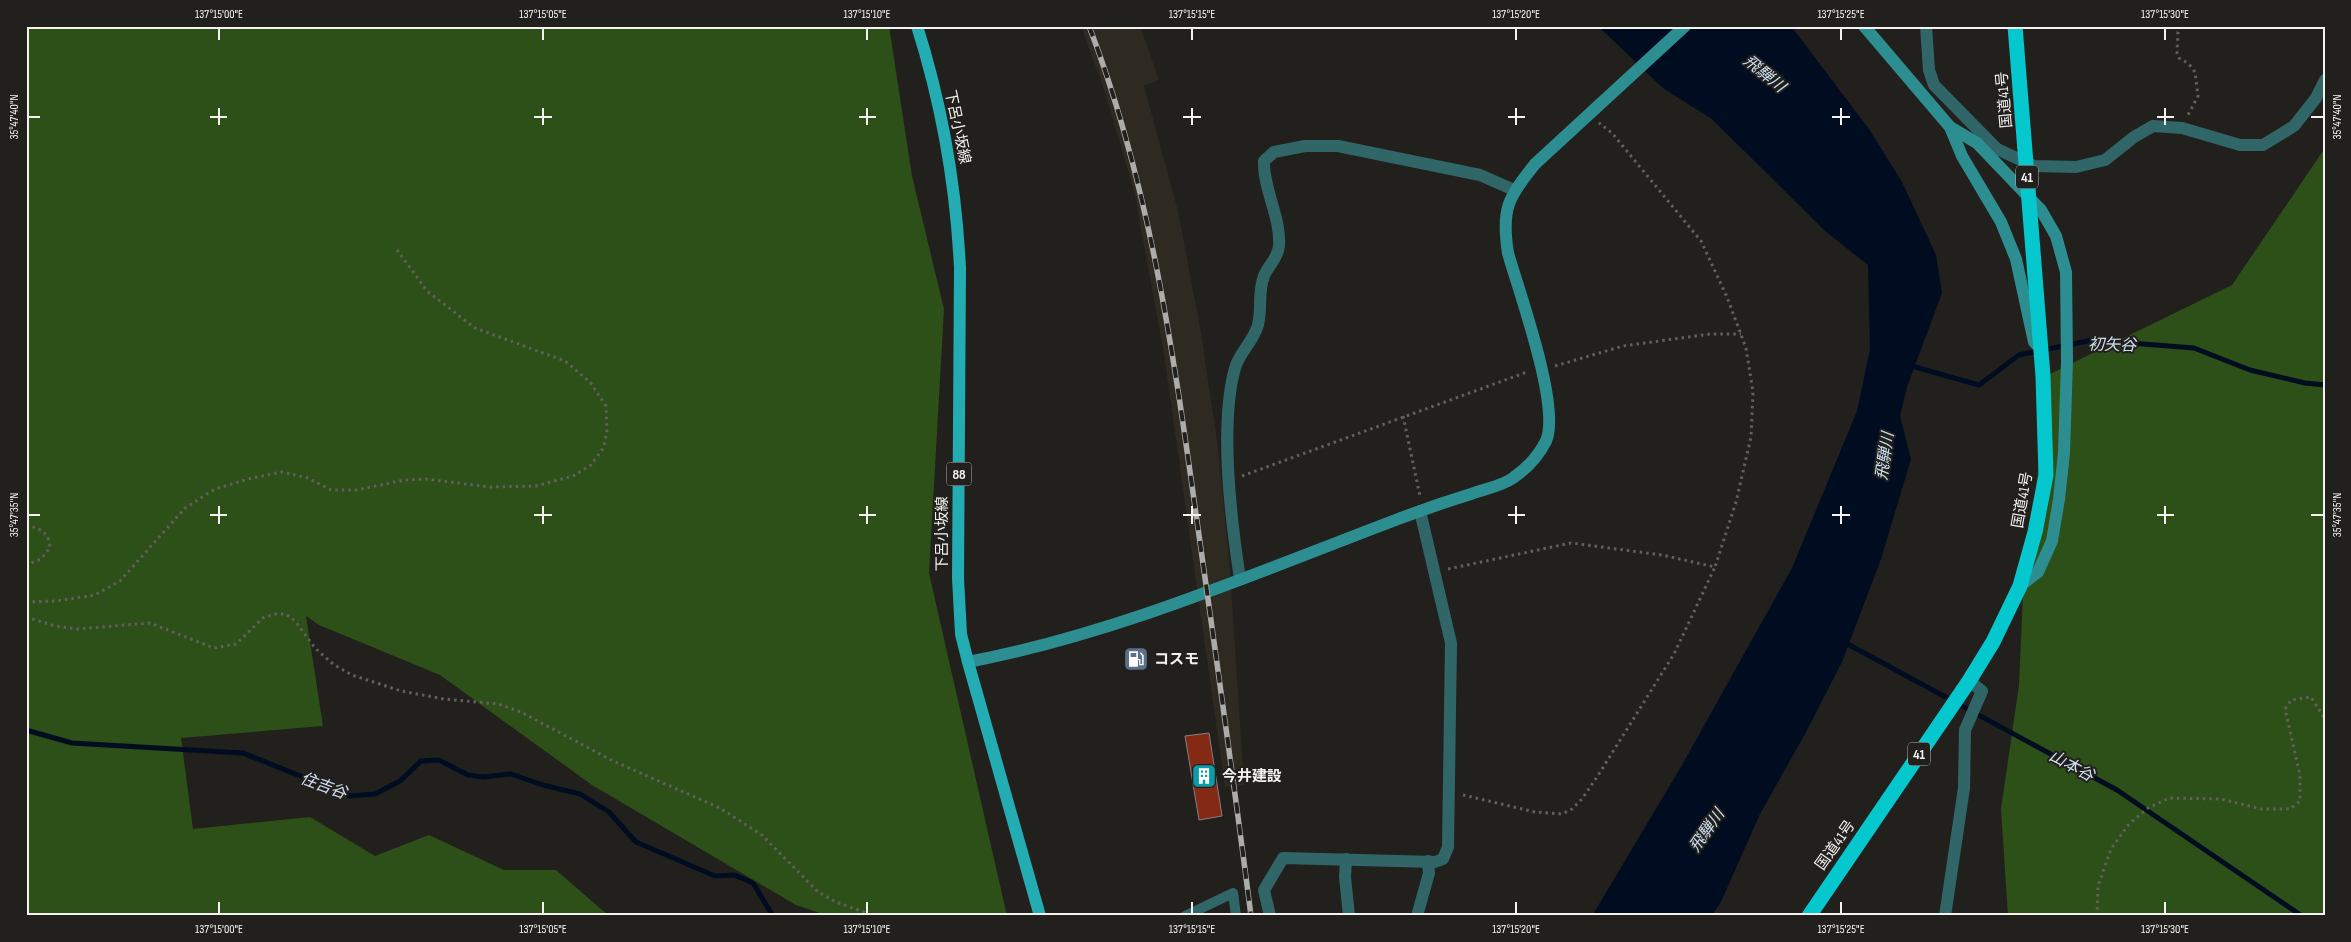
<svg xmlns="http://www.w3.org/2000/svg" width="2351" height="942" viewBox="0 0 2351 942" font-family="'Sofia Sans Condensed','Noto Sans JP',sans-serif">
<rect width="100%" height="100%" fill="#22201d"/>
<polygon fill="#2e2921" points="1081,26 1140,26 1159,80 1144,86 1178,211 1200,327 1218,447 1230,570 1244,785 1225,787 1164,354 1134,191 1105,92"/>
<g fill="#2d4f18">
<polygon points="26,26 889,26 912,176 944,309 929,573 1007,916 829,916 796,905 592,785 440,675 319,625 306,616 323,726 181,738 193,829 310,817 375,856 429,835 504,870 556,870 609,916 26,916"/>
<polygon points="2325,148 2325,916 2008,916 2001,809 2019,685 2023,594 2050,374 2232,285"/>
</g>
<polygon fill="#000c20" points="1598,26 1791,26 1869,129 1902,182 1936,255 1942,293 1907,387 1900,416 1911,459 1881,559 1842,662 1805,734 1760,814 1720,904 1711,916 1592,916 1682,765 1792,568 1857,411 1870,349 1868,265 1825,231 1712,119 1664,89"/>
<g fill="none" stroke-linecap="round" stroke-linejoin="round">
<g stroke="#000c20" stroke-width="5">
<polyline points="1908,365 1979,385 2019,355 2092,340 2194,348 2250,370 2305,383 2325,385"/>
<polyline points="1844,642 2117,790 2302,916"/>
<polyline points="26,730 72,743 243,753 350,796 375,794 400,781 421,761 439,760 468,775 483,777 511,774 543,785 580,794 609,812 636,842 715,876 734,875 753,883 773,916"/>
</g>
</g>
<polygon fill="#842913" stroke="#85817f" points="1209,733 1222,816 1199,820 1185,736"/>
<g fill="none" stroke-linecap="round" stroke-linejoin="round">
<g stroke="#62605e" stroke-width="3" stroke-dasharray="2.5 4" stroke-linecap="butt">
<polyline points="2181,26 2178,32 2177,53 2179,58 2189,64 2195,72 2198,96 2188,115"/>
<polyline points="1555,366 1623,346 1710,334 1741,334"/>
<polyline points="1403,416 1420,496"/>
<polyline points="1242,476 1527,372"/>
<path d="M26,525c15,4 23,7 24,23l-9,11 -15,6"/>
<polyline points="1448,569 1571,543 1662,555 1715,567 1736,502 1751,437 1753,392 1746,348 1727,297 1701,241 1612,133 1599,123"/>
<polyline points="26,602 56,601 95,595 120,581 185,508 215,489 252,478 282,472 308,478 331,490 357,490 404,480 426,479 490,487 536,486 573,476 591,465 604,447 607,430 606,406 590,382 565,361 475,328 427,291 397,250"/>
<polyline points="26,617 55,626 77,629 150,623 214,648 236,644 263,618 274,614 286,614 295,621 315,648 333,664 352,675 401,691 444,699 498,704 521,712 613,761 720,808 762,835 818,892 836,902 864,912 866,916"/>
<polyline points="1463,795 1535,812 1562,814 1572,809 1582,799 1597,777 1674,654 1715,567"/>
<polyline points="2097,916 2098,886 2111,849 2129,824 2148,808 2169,798 2221,799 2261,809 2290,809 2300,801 2300,775 2285,709 2291,700 2311,697 2325,719"/>
</g>
<polyline stroke="#306668" stroke-width="10" points="1185,916 1233,893 1236,916"/>
<g stroke="#306668" stroke-width="12">
<polyline points="1926,26 1929,70 1934,85 1997,149 2034,166 2076,167 2105,160 2134,137 2153,126 2182,128 2240,145 2263,145 2294,126 2316,98 2325,80"/>
<path d="M1240,579c-9,-59 -21,-153 -5,-211 4,-14 17,-26 22,-40 6,-16 0,-35 7,-52 4,-10 14,-18 15,-30 2,-29 -16,-57 -15,-85l10,-9 31,-6h33l142,29 34,15"/>
<polyline points="1346,859 1345,877 1349,916"/>
<polyline points="1270,916 1264,890 1283,858 1435,862 1443,859 1448,847 1451,643 1420,511"/>
<polyline points="1417,916 1429,873 1428,861"/>
<polyline points="1945,916 1964,788 1965,730 1982,691 1969,681"/>
</g>
<g stroke="#2d8e92" stroke-width="12">
<polyline points="1864,26 1950,127 1962,156 2001,222 2016,259 2034,342 2038,346"/>
<polyline points="1950,127 1977,143 2041,210 2056,236 2066,272 2067,361 2064,453 2059,499 2052,541 2038,572 2020,586"/>
<path d="M968,662c147,-28 285,-88 425,-141 26,-10 52,-19 78,-27 14,-5 31,-8 42,-16 13,-9 26,-23 33,-37 15,-34 -27,-149 -38,-188 -7,-44 0,-55 27,-89l150,-138"/>
</g>
<path stroke="#23acb2" stroke-width="12" d="M917,26c25,79 39,160 43,242l-2,310 3,56 7,28 72,254"/>
<polyline stroke="#05c8cf" stroke-width="15" points="1809,916 1969,681 1993,642 2020,586 2035,532 2046,475 2043,376 2015,26"/>
<defs>
<path id="rail" d="M1089,26c60,156 84,324 107,488 19,134 38,268 55,402"/>
</defs>
<use href="#rail" stroke="#aeacaa" stroke-width="5.5"/>
<use href="#rail" stroke="#22201d" stroke-width="4" stroke-dasharray="11" stroke-linecap="butt"/>
</g>
<path fill="none" stroke="#f4f2f0" stroke-width="2" d="M219,28v12M543,28v12M867,28v12M1192,28v12M1516,28v12M1841,28v12M2165,28v12M219,108v17M543,108v17M867,108v17M1192,108v17M1516,108v17M1841,108v17M2165,108v17M28,117h12M210,117h17M534,117h18M859,117h17M1183,117h18M1508,117h17M1832,117h18M2157,117h17M2311,117h13M219,506v18M543,506v18M867,506v18M1192,506v18M1516,506v18M1841,506v18M2165,506v18M28,515h12M210,515h17M534,515h18M859,515h17M1183,515h18M1508,515h17M1832,515h18M2157,515h17M2311,515h13M219,902v12M543,902v12M867,902v12M1192,902v12M1516,902v12M1841,902v12M2165,902v12"/>
<defs>
<symbol id="fuel-square" viewBox="-11 -11 22 22"><rect x="-9" y="-9" width="18" height="18" rx="4" fill="#5c6f8a" stroke="#22201d"/><path d="M-5.5-6h7V0h2V4h1.3V-2.5L3-4.5l.8-.8L6-3V5H2.5V1h-1V6h-7ZM-4.2-4.7v3.2H.2V-4.7Z" fill="#fff"/></symbol>
<symbol id="building-square" viewBox="-11 -11 22 22"><rect x="-9" y="-9" width="18" height="18" rx="4" fill="#0f9aa8" stroke="#22201d"/><path d="M-4-6H4V6H1V3H-1V6H-4ZM-2.5-4.3h1.7v1.8h-1.7ZM.8-4.3h1.7v1.8H.8ZM-2.5-1h1.7V.8h-1.7ZM.8-1h1.7V.8H.8Z" fill="#fff"/></symbol>
</defs>
<g fill-rule="evenodd">
<use href="#fuel-square" x="1122" y="645" width="28" height="28"/>
<use href="#building-square" x="1190" y="762" width="28" height="28"/>
</g>
<g text-anchor="middle" stroke-width="4" stroke-linejoin="round" paint-order="stroke">
<g fill="#22201d" stroke="#b5b3b1" stroke-width="1">
<rect x="2016" y="165.5" width="22" height="23" rx="4"/>
<rect x="946.5" y="462.5" width="25" height="23" rx="4"/>
<rect x="1908" y="742.5" width="22" height="23" rx="4"/>
</g>
<g font-size="14" font-weight="bold" fill="#f4f2f0">
<text x="2027" y="182">41</text>
<text x="959" y="479">88</text>
<text x="1919" y="759">41</text>
</g>
<g font-size="15" fill="#f4f2f0" stroke="#22201d">
<text transform="translate(2004 100) rotate(-95)" y="5">国道41号</text>
<text transform="translate(958 127) rotate(78)" y="5">下呂小坂線</text>
<text transform="translate(2022 500) rotate(-80)" y="5">国道41号</text>
<text transform="translate(942 534) rotate(-90)" y="5">下呂小坂線</text>
<text transform="translate(1835 845) rotate(-55)" y="5">国道41号</text>
</g>
<g font-size="15" font-weight="bold" fill="#f4f2f0" stroke="#22201d" text-anchor="start">
<text x="1154" y="664">コスモ</text>
<text x="1222" y="781">今井建設</text>
</g>
<g font-size="16" font-style="italic" fill="#cee0f2" stroke="#22201d">
<text transform="translate(1765 73) rotate(39)" y="6">飛騨川</text>
<text transform="translate(2112 344) rotate(1)" y="6">初矢谷</text>
<text transform="translate(1884 456) rotate(-82)" y="6">飛騨川</text>
<text transform="translate(2072 765) rotate(28)" y="6">山本谷</text>
<text transform="translate(324 785) rotate(20)" y="6">住吉谷</text>
<text transform="translate(1706 830) rotate(-55)" y="6">飛騨川</text>
</g>
</g>
<rect width="2351" height="942" fill="none" stroke="#22201d" stroke-width="55"/>
<rect x="28" y="28" width="2296" height="886" fill="none" stroke="#f4f2f0" stroke-width="2"/>
<g font-size="12" text-anchor="middle" fill="#f4f2f0">
<text x="219" y="18">137°15'00"E</text>
<text x="543" y="18">137°15'05"E</text>
<text x="867" y="18">137°15'10"E</text>
<text x="1192" y="18">137°15'15"E</text>
<text x="1516" y="18">137°15'20"E</text>
<text x="1841" y="18">137°15'25"E</text>
<text x="2165" y="18">137°15'30"E</text>
<text transform="translate(14 117) rotate(-90)" y="4">35°47'40"N</text>
<text transform="translate(2337 117) rotate(-90)" y="4">35°47'40"N</text>
<text transform="translate(14 515) rotate(-90)" y="4">35°47'35"N</text>
<text transform="translate(2337 515) rotate(-90)" y="4">35°47'35"N</text>
<text x="219" y="933">137°15'00"E</text>
<text x="543" y="933">137°15'05"E</text>
<text x="867" y="933">137°15'10"E</text>
<text x="1192" y="933">137°15'15"E</text>
<text x="1516" y="933">137°15'20"E</text>
<text x="1841" y="933">137°15'25"E</text>
<text x="2165" y="933">137°15'30"E</text>
</g>
</svg>
